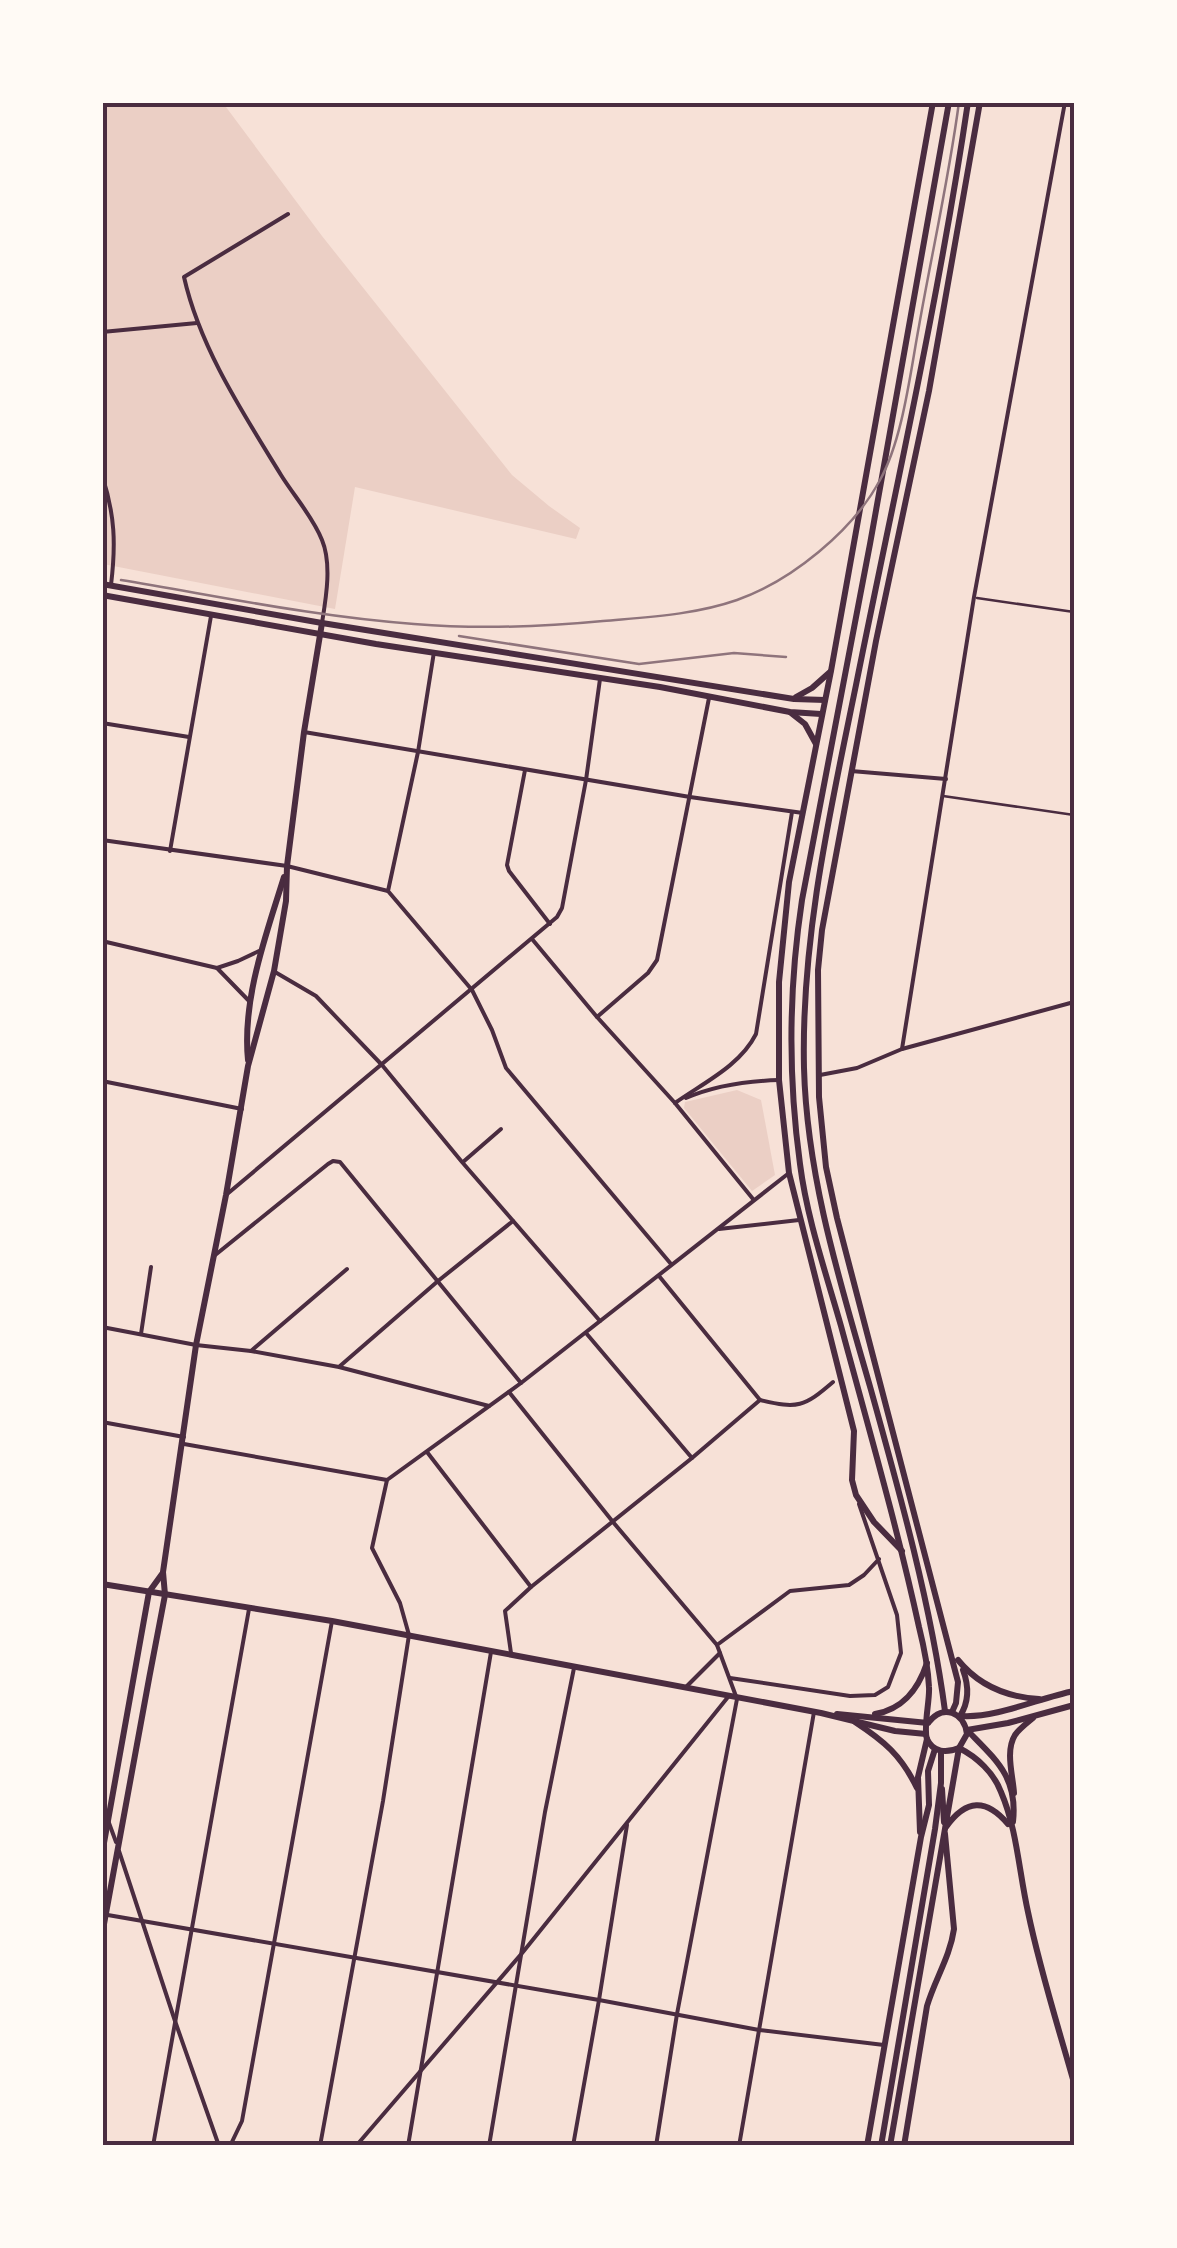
<svg xmlns="http://www.w3.org/2000/svg" width="1177" height="2248" viewBox="0 0 1177 2248" font-family="'PT Sans',sans-serif">
<rect width="100%" height="100%" fill="#f7e1d7"/>
<g fill="#ebcfc5">
<polygon points="102,103 223,103 322,236 512,475 549,506 580,528 576,539 355,487 335,609 103,564"/>
<polygon points="737,1090 761,1100 775,1175 752,1191 684,1108 685,1102"/>
</g>
<g fill="none" stroke-linecap="round" stroke-linejoin="round">
<g stroke="#4a2c40" stroke-width="2.5">
<polyline points="977,598 1074,612"/>
<polyline points="943,796 1074,815"/>
</g>
<g stroke="#4a2c40" stroke-width="4">
<path d="M288,214l-104,63c16,71 59,136 97,198 13,21 32,42 41,65 10,24 4,58 0,83"/>
<polyline points="102,332 197,323"/>
<path d="M102,475c13,40 14,69 9,110"/>
<polyline points="434,652 418,752 388,891 472,990 492,1030 506,1068 671,1264"/>
<polyline points="102,723 189,737"/>
<polyline points="304,732 690,797 803,813"/>
<polyline points="525,770 507,865 509,871 550,924"/>
<polyline points="851,771 946,779"/>
<polyline points="102,840 287,866 388,891"/>
<polyline points="170,851 211,616"/>
<polyline points="532,939 597,1017 675,1103 753,1199"/>
<polyline points="102,941 217,968 250,1002"/>
<polyline points="217,968 238,961 259,951"/>
<polyline points="275,972 316,996 382,1065 462,1162 600,1321"/>
<polyline points="597,1017 648,973 657,960 709,698"/>
<polyline points="902,1049 974,597 1065,102"/>
<polyline points="820,1075 857,1068 902,1049 1074,1002"/>
<polyline points="102,1081 242,1109"/>
<path d="M686,1098c30,-13 61,-17 93,-18"/>
<path d="M675,1103c28,-20 65,-37 81,-69l36,-222"/>
<polyline points="463,1162 501,1129"/>
<polyline points="226,1195 557,917 562,908 586,780 600,679"/>
<polyline points="719,1229 799,1220"/>
<polyline points="214,1256 328,1164 333,1161 340,1162 521,1383"/>
<polyline points="659,1276 760,1400"/>
<polyline points="102,1327 196,1345 251,1351 339,1367 489,1406"/>
<polyline points="586,1333 692,1458"/>
<polyline points="141,1334 151,1267"/>
<polyline points="251,1351 347,1269"/>
<polyline points="340,1366 438,1281 513,1221"/>
<polyline points="509,1392 613,1522 717,1645"/>
<polyline points="102,1422 184,1437"/>
<polyline points="184,1444 387,1480"/>
<polyline points="427,1452 531,1587"/>
<path d="M511,1653l-6,-42 26,-24 161,-129 68,-58c38,9 44,7 73,-18"/>
<polyline points="730,1678 850,1696 875,1695 888,1687 901,1653 897,1615 859,1504"/>
<polyline points="685,1688 720,1653"/>
<polyline points="102,1804 116,1842"/>
<polyline points="119,1851 175,2021 219,2146"/>
<polyline points="102,1914 599,2000 759,2030 884,2045"/>
<polyline points="153,2146 249,1609"/>
<polyline points="230,2146 242,2121 332,1621"/>
<polyline points="320,2146 383,1801 409,1635 400,1603 372,1548 387,1480 521,1383 789,1173"/>
<polyline points="356,2146 523,1952 728,1697"/>
<polyline points="408,2146 491,1652"/>
<polyline points="489,2146 545,1812 574,1668"/>
<polyline points="573,2146 599,2000 627,1825"/>
<polyline points="656,2146 677,2014 737,1699 717,1645 790,1591 849,1585 864,1575 879,1559"/>
<polyline points="739,2146 814,1712"/>
</g>
<g stroke="#4a2c40" stroke-width="6">
<path d="M248,1060c-6,-61 18,-125 36,-183"/>
<path d="M855,1722c29,19 46,33 62,66"/>
<polyline points="942,1789 944,1822"/>
<polyline points="920,1832 918,1777 927,1739"/>
<polyline points="102,1854 149,1592 162,1574"/>
<path d="M102,1935c21,-114 41,-227 63,-340l-2,-23 33,-227 30,-150 22,-129 26,-95 12,-70 1,-35 17,-134 18,-109"/>
<polyline points="867,2146 921,1837 929,1805 928,1771 935,1749"/>
<path d="M904,2146l23,-140c8,-27 23,-49 27,-77l-9,-95"/>
</g>
<g stroke="#4a2c40" stroke-width="6">
<polyline points="102,584 322,623 794,699 825,700"/>
<polyline points="102,595 376,644 660,687 790,712 821,714"/>
<polyline points="796,697 812,688 830,672"/>
<polyline points="791,713 805,724 816,744"/>
<polyline points="902,1551 874,1522 856,1495 852,1480 854,1431 789,1173 779,1080 779,982 789,882 831,671 933,102"/>
<polyline points="102,1584 332,1621 821,1713 895,1731 926,1734"/>
<path d="M958,1660c21,26 48,37 81,39"/>
<polyline points="952,1712 956,1703 958,1682 837,1218 826,1167 819,1097 818,970 822,930 876,641 929,391 980,102"/>
<polyline points="837,1714 928,1723"/>
<path d="M875,1714c28,-5 43,-24 52,-51"/>
<path d="M960,1716c9,-14 9,-30 3,-46"/>
<path d="M967,1730c29,30 51,47 46,92"/>
<path d="M959,1748c18,9 35,25 42,44 16,37 18,80 27,120 12,58 30,114 46,171"/>
<path d="M946,1827c20,-28 40,-29 62,-3"/>
</g>
<g stroke="#4a2c40" stroke-width="6">
<path d="M949,102l-79,442 -68,356c-13,86 -14,177 -2,264 7,55 26,109 41,162 27,100 56,200 78,301 5,20 9,39 10,60 1,13 -6,41 -2,52 6,14 20,14 32,9"/>
<path d="M945,1711c-14,-106 -45,-217 -74,-321 -30,-105 -64,-211 -67,-322 -3,-129 26,-256 52,-383 39,-194 83,-387 112,-583"/>
<path d="M962,1716c35,2 77,-18 112,-25"/>
<polyline points="967,1730 1008,1723 1074,1705"/>
<path d="M1014,1793c-1,-17 -9,-42 1,-58 4,-6 12,-12 18,-17"/>
<polyline points="881,2146 935,1829 941,1783 941,1752"/>
<path d="M890,2146l69,-398 8,-14c-3,-22 -24,-30 -38,-12"/>
</g>
<g stroke="#8f747c" stroke-width="2.5">
<path d="M121,580c97,16 195,37 293,44 62,5 127,3 189,-3 45,-4 91,-6 134,-21 54,-19 116,-69 143,-120 23,-42 30,-106 39,-154 13,-74 30,-148 40,-224"/>
<polyline points="459,636 639,664 734,653 786,657"/>
</g>
</g>
<rect width="1177" height="2248" fill="none" stroke="#fffaf5" stroke-width="210"/>
<rect x="105" y="105" width="967" height="2038" fill="none" stroke="#4a2c40" stroke-width="4"/>
</svg>
